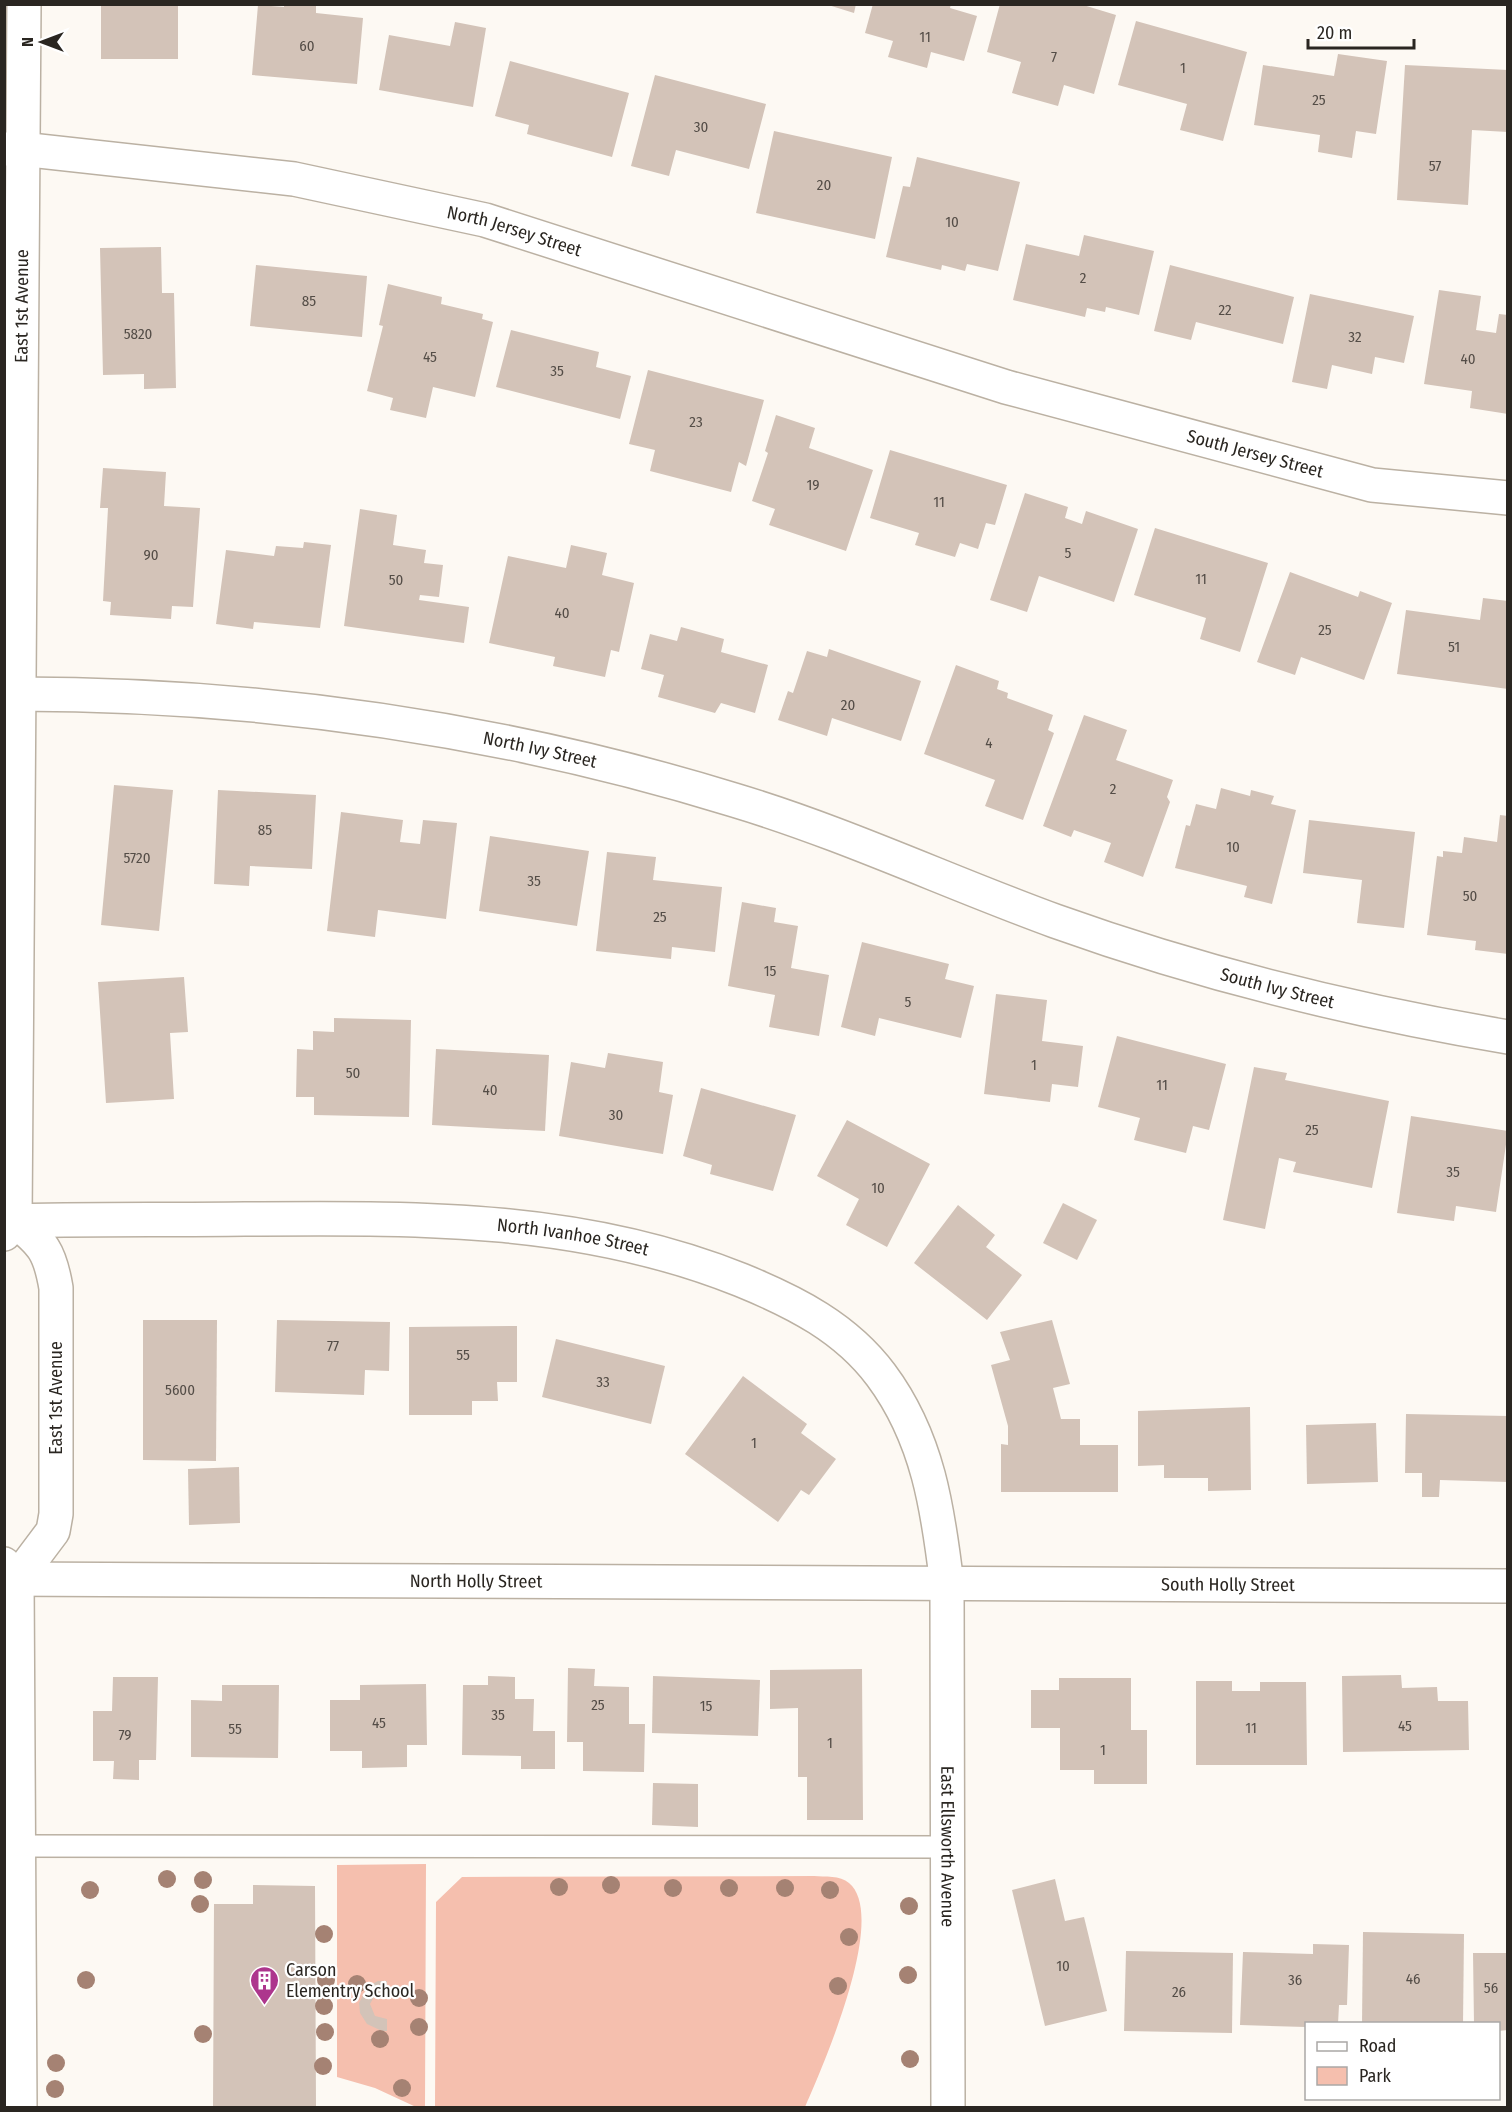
<svg xmlns="http://www.w3.org/2000/svg" width="1512" height="2112" viewBox="0 0 1512 2112" font-family="'Fira Sans Condensed',sans-serif">
<rect width="100%" height="100%" fill="#fdf9f3"/>
<g fill="#f5bfae">
<polygon points="426,1864 425,2107 416,2107 375,2088 337,2077 337,1865"/>
<path d="M814,1876c11,1 26,-1 35,7 40,33 -27,185 -44,224h-370l1,-205 26,-25z"/>
</g>
<g fill="#d3c3b8">
<rect x="101" y="4" width="77" height="55"/>
<polygon points="284,4 316,4 316,13 363,18 357,84 252,75 258,5 284,7"/>
<polygon points="825,4 856,4 854,13"/>
<polygon points="873,4 951,4 950,8 977,16 964,61 931,52 927,68 888,57 893,41 865,33"/>
<polygon points="1000,4 1080,4 1116,15 1094,94 1064,85 1058,106 1012,93 1021,62 987,52"/>
<polygon points="1136,21 1247,52 1223,141 1180,130 1187,104 1118,85"/>
<polygon points="455,22 486,28 473,107 379,90 389,35 450,46"/>
<polygon points="1338,54 1387,61 1376,134 1356,131 1352,158 1318,152 1320,135 1254,125 1263,65 1334,76"/>
<polygon points="510,61 629,93 612,157 527,134 529,125 495,116"/>
<polygon points="1405,65 1508,70 1508,132 1472,130 1468,205 1397,200"/>
<polygon points="655,75 766,104 749,169 676,150 669,176 631,166"/>
<polygon points="774,131 892,157 875,239 756,213"/>
<polygon points="917,157 1020,182 998,271 967,264 965,271 942,265 941,270 886,257 903,186 910,187"/>
<polygon points="1084,235 1154,251 1139,315 1106,307 1105,312 1087,308 1085,317 1013,300 1026,244 1079,256"/>
<polygon points="161,247 162,293 174,293 176,388 144,389 144,374 103,375 100,248"/>
<polygon points="256,265 367,276 362,337 250,326"/>
<polygon points="1170,265 1294,297 1283,344 1196,322 1191,340 1154,331"/>
<polygon points="388,284 442,297 441,304 483,314 482,319 493,322 475,397 433,387 426,418 390,410 393,398 367,391 383,326 379,325"/>
<polygon points="1439,290 1481,296 1476,330 1496,333 1499,314 1508,315 1508,414 1470,408 1472,391 1424,384"/>
<polygon points="1310,294 1414,316 1404,363 1375,357 1372,374 1332,365 1327,389 1292,382"/>
<polygon points="511,330 599,352 596,367 631,376 620,419 496,387"/>
<polygon points="648,370 764,400 746,466 739,462 731,492 650,471 655,450 629,444"/>
<polygon points="776,415 815,428 809,448 873,470 846,551 769,525 775,509 752,501 768,453 765,451"/>
<polygon points="890,450 1007,485 995,525 986,523 978,549 960,543 955,557 915,545 919,533 870,518"/>
<polygon points="103,468 166,472 164,506 200,508 193,607 172,606 171,619 110,615 111,602 103,601 108,508 100,508"/>
<polygon points="1025,493 1068,507 1065,518 1082,524 1086,511 1138,529 1114,602 1039,576 1027,612 990,600"/>
<polygon points="360,509 397,515 393,545 426,550 424,563 443,565 439,597 420,595 419,600 469,607 464,643 344,626"/>
<polygon points="1155,528 1268,563 1240,652 1200,639 1206,618 1134,595"/>
<polygon points="304,542 331,545 320,628 254,622 253,629 216,624 226,550 274,556 276,546 303,548"/>
<polygon points="571,545 607,553 602,575 634,583 619,652 611,650 605,677 553,666 555,657 489,643 508,556 566,568"/>
<polygon points="1290,572 1358,597 1360,591 1392,603 1364,680 1301,657 1295,675 1257,662"/>
<polygon points="1483,598 1508,601 1508,689 1397,674 1406,610 1480,620"/>
<polygon points="681,627 724,639 721,652 768,665 755,713 721,703 715,713 658,697 664,675 641,669 650,634 677,641"/>
<polygon points="829,649 921,681 901,741 832,718 827,736 778,720 788,691 793,693 807,651 827,657"/>
<polygon points="956,665 999,681 997,689 1008,693 1007,698 1053,715 1048,730 1054,733 1023,820 985,806 995,780 924,754"/>
<polygon points="1084,715 1127,730 1116,760 1173,780 1167,797 1170,802 1143,877 1104,862 1111,843 1074,830 1071,837 1043,826"/>
<polygon points="114,785 173,790 159,931 101,925"/>
<polygon points="1221,788 1250,796 1251,790 1274,796 1271,804 1296,810 1272,904 1244,897 1247,886 1175,868 1186,825 1190,826 1196,804 1216,809"/>
<polygon points="218,790 316,795 312,869 250,866 249,886 214,884"/>
<polygon points="341,812 403,820 400,842 420,844 423,820 457,823 446,919 378,910 375,937 327,931"/>
<polygon points="1500,815 1508,816 1508,954 1475,950 1476,941 1427,935 1437,856 1443,857 1443,851 1462,853 1464,837 1497,842"/>
<polygon points="1309,820 1415,832 1404,928 1357,923 1362,880 1303,873"/>
<polygon points="490,836 589,851 577,926 479,911"/>
<polygon points="607,852 656,857 653,880 722,887 715,952 672,947 671,959 596,951"/>
<polygon points="742,902 776,908 774,922 798,926 791,968 829,975 819,1036 769,1027 775,995 728,986"/>
<polygon points="862,942 949,964 945,979 974,986 961,1038 879,1018 875,1036 841,1027"/>
<polygon points="184,977 188,1032 170,1033 174,1099 106,1103 98,982"/>
<polygon points="996,994 1047,1000 1042,1041 1083,1046 1078,1087 1052,1084 1050,1102 984,1094"/>
<polygon points="334,1018 411,1020 409,1117 314,1115 314,1097 296,1097 297,1049 313,1050 313,1031 334,1032"/>
<polygon points="1117,1036 1226,1064 1209,1130 1193,1126 1186,1153 1134,1140 1140,1118 1098,1107"/>
<polygon points="436,1049 549,1055 545,1131 432,1125"/>
<polygon points="608,1053 663,1062 659,1092 673,1095 663,1154 559,1136 571,1062 605,1068"/>
<polygon points="1254,1067 1287,1073 1285,1080 1389,1101 1372,1188 1293,1172 1296,1162 1279,1158 1265,1229 1223,1220"/>
<polygon points="701,1088 796,1115 773,1191 710,1174 712,1165 683,1156"/>
<polygon points="1411,1116 1508,1131 1496,1212 1456,1206 1454,1221 1397,1213"/>
<polygon points="847,1120 930,1164 887,1247 846,1225 859,1199 817,1176"/>
<polygon points="1063,1203 1097,1220 1077,1260 1043,1243"/>
<polygon points="958,1205 995,1235 986,1247 1022,1275 987,1320 914,1263"/>
<polygon points="143,1320 217,1320 216,1461 143,1460"/>
<polygon points="277,1320 390,1322 389,1371 365,1370 364,1395 275,1392"/>
<polygon points="1052,1320 1070,1384 1053,1388 1061,1419 1080,1419 1080,1445 1118,1445 1118,1492 1001,1492 1001,1444 1008,1445 1008,1426 991,1365 1010,1360 1000,1332"/>
<polygon points="517,1326 517,1382 497,1382 498,1401 472,1401 472,1415 409,1415 409,1327"/>
<polygon points="556,1339 665,1366 651,1424 542,1397"/>
<polygon points="743,1376 807,1424 801,1433 836,1459 809,1495 801,1490 778,1522 685,1454"/>
<polygon points="1250,1407 1251,1490 1208,1491 1208,1478 1164,1478 1164,1465 1138,1466 1138,1411"/>
<polygon points="1406,1414 1508,1416 1508,1482 1440,1480 1439,1497 1422,1497 1422,1473 1405,1473"/>
<polygon points="1376,1423 1378,1482 1307,1484 1306,1425"/>
<polygon points="239,1467 240,1523 189,1525 188,1469"/>
<polygon points="568,1668 595,1669 594,1686 629,1687 629,1724 645,1724 644,1772 583,1771 583,1742 567,1742"/>
<polygon points="862,1669 863,1820 807,1820 807,1777 798,1777 798,1708 770,1709 770,1670"/>
<polygon points="1401,1675 1402,1688 1437,1687 1438,1701 1468,1701 1469,1750 1343,1752 1342,1676"/>
<polygon points="488,1676 515,1677 515,1699 534,1699 533,1731 555,1731 555,1769 521,1769 521,1756 462,1755 463,1685 488,1685"/>
<polygon points="653,1676 760,1680 758,1736 652,1733"/>
<polygon points="113,1677 158,1677 156,1760 139,1760 139,1780 113,1779 114,1761 93,1761 93,1711 112,1711"/>
<polygon points="1059,1678 1131,1678 1131,1730 1147,1730 1147,1784 1094,1784 1094,1770 1060,1770 1060,1728 1031,1728 1031,1690 1059,1690"/>
<polygon points="1196,1681 1232,1681 1232,1691 1260,1691 1260,1682 1306,1682 1307,1765 1196,1765"/>
<polygon points="426,1684 427,1745 407,1745 407,1767 362,1768 362,1751 330,1751 330,1700 360,1700 360,1685"/>
<polygon points="222,1685 279,1685 278,1758 191,1757 191,1700 222,1701"/>
<polygon points="653,1783 698,1784 698,1827 652,1825"/>
<polygon points="1055,1879 1065,1921 1084,1917 1107,2011 1045,2026 1012,1890"/>
<polygon points="253,1885 315,1886 316,2108 213,2108 214,1904 253,1904"/>
<polygon points="1363,1932 1464,1934 1463,2024 1362,2024"/>
<polygon points="1313,1944 1349,1945 1347,2005 1339,2005 1338,2024 1306,2024 1306,2027 1240,2025 1243,1952 1313,1954"/>
<polygon points="1126,1951 1233,1953 1232,2033 1124,2031"/>
<polygon points="1473,1953 1508,1953 1508,2030 1498,2031 1498,2024 1474,2024"/>
<polygon points="387,1981 387,1992 375,1995 370,2004 375,2016 387,2019 387,2031 382,2031 367,2024 360,2013 359,2003 368,1986 378,1981"/>
</g>
<g fill="none" stroke-linecap="round" stroke-linejoin="round">
<defs>
<polyline id="service" points="6,1846 948,1847"/>
<g id="minor">
<path id="s1" d="M4,149h17l273,30 191,41 521,167 366,98 136,13"/>
<path id="s2" d="M4,694c249,-1 493,33 730,106 110,33 214,82 321,121 148,53 298,90 453,116"/>
<path id="s3" d="M4,1221c81,-2 161,-1 241,-2 171,-1 334,-4 496,61 54,22 105,48 140,95 47,63 57,134 66,210l1,523"/>
<path id="s4" d="M4,1234l11,-13 9,-1217"/>
<path d="M4,1564l13,15 36,-48 3,-17v-226c-6,-36 -13,-45 -41,-67"/>
</g>
<g id="tertiary">
<path id="s5" d="M4,1579l1504,7"/>
<polyline points="17,1579 20,2108"/>
</g>
</defs>
<use href="#service" stroke="#bbb1a3" stroke-width="24"/>
<use href="#minor" stroke="#bbb1a3" stroke-width="36"/>
<use href="#tertiary" stroke="#bbb1a3" stroke-width="36"/>
<use href="#service" stroke="#fff" stroke-width="21"/>
<use href="#minor" stroke="#fff" stroke-width="33"/>
<use href="#tertiary" stroke="#fff" stroke-width="33"/>
</g>
<g fill="#a58273">
<circle cx="167" cy="1879" r="9"/>
<circle cx="203" cy="1880" r="9"/>
<circle cx="611" cy="1885" r="9"/>
<circle cx="559" cy="1887" r="9"/>
<circle cx="673" cy="1888" r="9"/>
<circle cx="729" cy="1888" r="9"/>
<circle cx="785" cy="1888" r="9"/>
<circle cx="90" cy="1890" r="9"/>
<circle cx="830" cy="1890" r="9"/>
<circle cx="200" cy="1904" r="9"/>
<circle cx="909" cy="1906" r="9"/>
<circle cx="324" cy="1934" r="9"/>
<circle cx="849" cy="1937" r="9"/>
<circle cx="908" cy="1975" r="9"/>
<circle cx="86" cy="1980" r="9"/>
<circle cx="326" cy="1980" r="9"/>
<circle cx="357" cy="1984" r="9"/>
<circle cx="838" cy="1986" r="9"/>
<circle cx="419" cy="1998" r="9"/>
<circle cx="324" cy="2006" r="9"/>
<circle cx="419" cy="2027" r="9"/>
<circle cx="325" cy="2032" r="9"/>
<circle cx="203" cy="2034" r="9"/>
<circle cx="380" cy="2039" r="9"/>
<circle cx="910" cy="2059" r="9"/>
<circle cx="56" cy="2063" r="9"/>
<circle cx="323" cy="2066" r="9"/>
<circle cx="402" cy="2088" r="9"/>
<circle cx="55" cy="2089" r="9"/>
</g>
<defs>
<symbol id="building-pin" viewBox="-11 -11 22 30"><path d="M0 17L-7.5 6A9.5 9.5 0 1 1 7.5 6Z" fill="#ad368d" stroke="#fff"/><path d="M-4-6H4V6H1V3H-1V6H-4ZM-2.5-4.3h1.7v1.8h-1.7ZM.8-4.3h1.7v1.8H.8ZM-2.5-1h1.7V.8h-1.7ZM.8-1h1.7V.8H.8Z" fill="#fff"/></symbol>
</defs>
<g fill-rule="evenodd">
<use href="#building-pin" x="248" y="1964" width="33" height="45"/>
</g>
<g text-anchor="middle" stroke-width="4.5" stroke-linejoin="round" paint-order="stroke">
<g font-size="15" fill="#544d47">
<text x="925" y="42">11</text>
<text x="307" y="51">60</text>
<text x="1054" y="62">7</text>
<text x="1183" y="73">1</text>
<text x="1319" y="105">25</text>
<text x="701" y="132">30</text>
<text x="1435" y="171">57</text>
<text x="824" y="190">20</text>
<text x="952" y="227">10</text>
<text x="1083" y="283">2</text>
<text x="309" y="306">85</text>
<text x="1225" y="315">22</text>
<text x="138" y="339">5820</text>
<text x="1355" y="342">32</text>
<text x="430" y="362">45</text>
<text x="1468" y="364">40</text>
<text x="557" y="376">35</text>
<text x="696" y="427">23</text>
<text x="813" y="490">19</text>
<text x="939" y="507">11</text>
<text x="1068" y="558">5</text>
<text x="151" y="560">90</text>
<text x="1201" y="584">11</text>
<text x="396" y="585">50</text>
<text x="562" y="618">40</text>
<text x="1325" y="635">25</text>
<text x="1454" y="652">51</text>
<text x="848" y="710">20</text>
<text x="989" y="748">4</text>
<text x="1113" y="794">2</text>
<text x="265" y="835">85</text>
<text x="1233" y="852">10</text>
<text x="137" y="863">5720</text>
<text x="534" y="886">35</text>
<text x="1470" y="901">50</text>
<text x="660" y="922">25</text>
<text x="770" y="976">15</text>
<text x="908" y="1007">5</text>
<text x="1034" y="1070">1</text>
<text x="353" y="1078">50</text>
<text x="1162" y="1090">11</text>
<text x="490" y="1095">40</text>
<text x="616" y="1120">30</text>
<text x="1312" y="1135">25</text>
<text x="1453" y="1177">35</text>
<text x="878" y="1193">10</text>
<text x="333" y="1351">77</text>
<text x="463" y="1360">55</text>
<text x="603" y="1387">33</text>
<text x="180" y="1395">5600</text>
<text x="754" y="1448">1</text>
<text x="598" y="1710">25</text>
<text x="706" y="1711">15</text>
<text x="498" y="1720">35</text>
<text x="379" y="1728">45</text>
<text x="1405" y="1731">45</text>
<text x="1251" y="1733">11</text>
<text x="235" y="1734">55</text>
<text x="125" y="1740">79</text>
<text x="830" y="1748">1</text>
<text x="1103" y="1755">1</text>
<text x="1063" y="1971">10</text>
<text x="1413" y="1984">46</text>
<text x="1295" y="1985">36</text>
<text x="1491" y="1993">56</text>
<text x="1179" y="1997">26</text>
</g>
<g font-size="18" fill="#2a2621" stroke="#fff">
<text dy="6" stroke="none"><textPath href="#s1" startOffset="518">North Jersey Street</textPath></text>
<text dy="6" stroke="none"><textPath href="#s4" startOffset="932">East 1st Avenue</textPath></text>
<text dy="6" stroke="none"><textPath href="#s1" startOffset="1292">South Jersey Street</textPath></text>
<text dy="6" stroke="none"><textPath href="#s2" startOffset="540">North Ivy Street</textPath></text>
<text dy="6" stroke="none"><textPath href="#s2" startOffset="1316">South Ivy Street</textPath></text>
<text dy="6" stroke="none"><textPath href="#s3" startOffset="570">North Ivanhoe Street</textPath></text>
<text transform="translate(56 1398) rotate(-90)" y="6">East 1st Avenue</text>
<text dy="6" stroke="none"><textPath href="#s5" startOffset="472">North Holly Street</textPath></text>
<text dy="6" stroke="none"><textPath href="#s5" startOffset="1224">South Holly Street</textPath></text>
<text dy="6" stroke="none"><textPath href="#s3" startOffset="1400">East Ellsworth Avenue</textPath></text>
</g>
<g font-size="18" fill="#2a2621" stroke="#fff" text-anchor="start">
<text x="286" y="1976">Carson<tspan x="286" dy="21">Elementry School</tspan></text>
</g>
</g>
<rect width="1512" height="2112" fill="none" stroke="#2a2621" stroke-width="12"/>
<rect x="1305" y="2022" width="195" height="78" fill="#ffffff" stroke="#aaa8a6" stroke-width="1.5"/>
<rect x="1317" y="2042" width="30" height="9" fill="#ffffff" stroke="#aaa8a6" stroke-width="1.5"/>
<text x="1359" y="2052" font-size="18" fill="#2a2621">Road</text>
<rect x="1317" y="2067" width="30" height="18" fill="#f5bfae" stroke="#aaa8a6" stroke-width="1.5"/>
<text x="1359" y="2082" font-size="18" fill="#2a2621">Park</text>
<g transform="translate(42 42) rotate(270)" stroke="#ffffff" stroke-width="4.5" paint-order="stroke">
<path d="M0-4.5L10 22L0 15L-10 22Z" fill="#2a2621"/>
<text y="-9" font-size="16" font-weight="bold" text-anchor="middle" fill="#2a2621">N</text>
</g>
<path d="M1308 39v9h106v-9" fill="none" stroke="#2a2621" stroke-width="3"/>
<text x="1317" y="39" font-size="18" fill="#2a2621" stroke="#ffffff" stroke-width="4.5" paint-order="stroke">20 m</text>
</svg>
